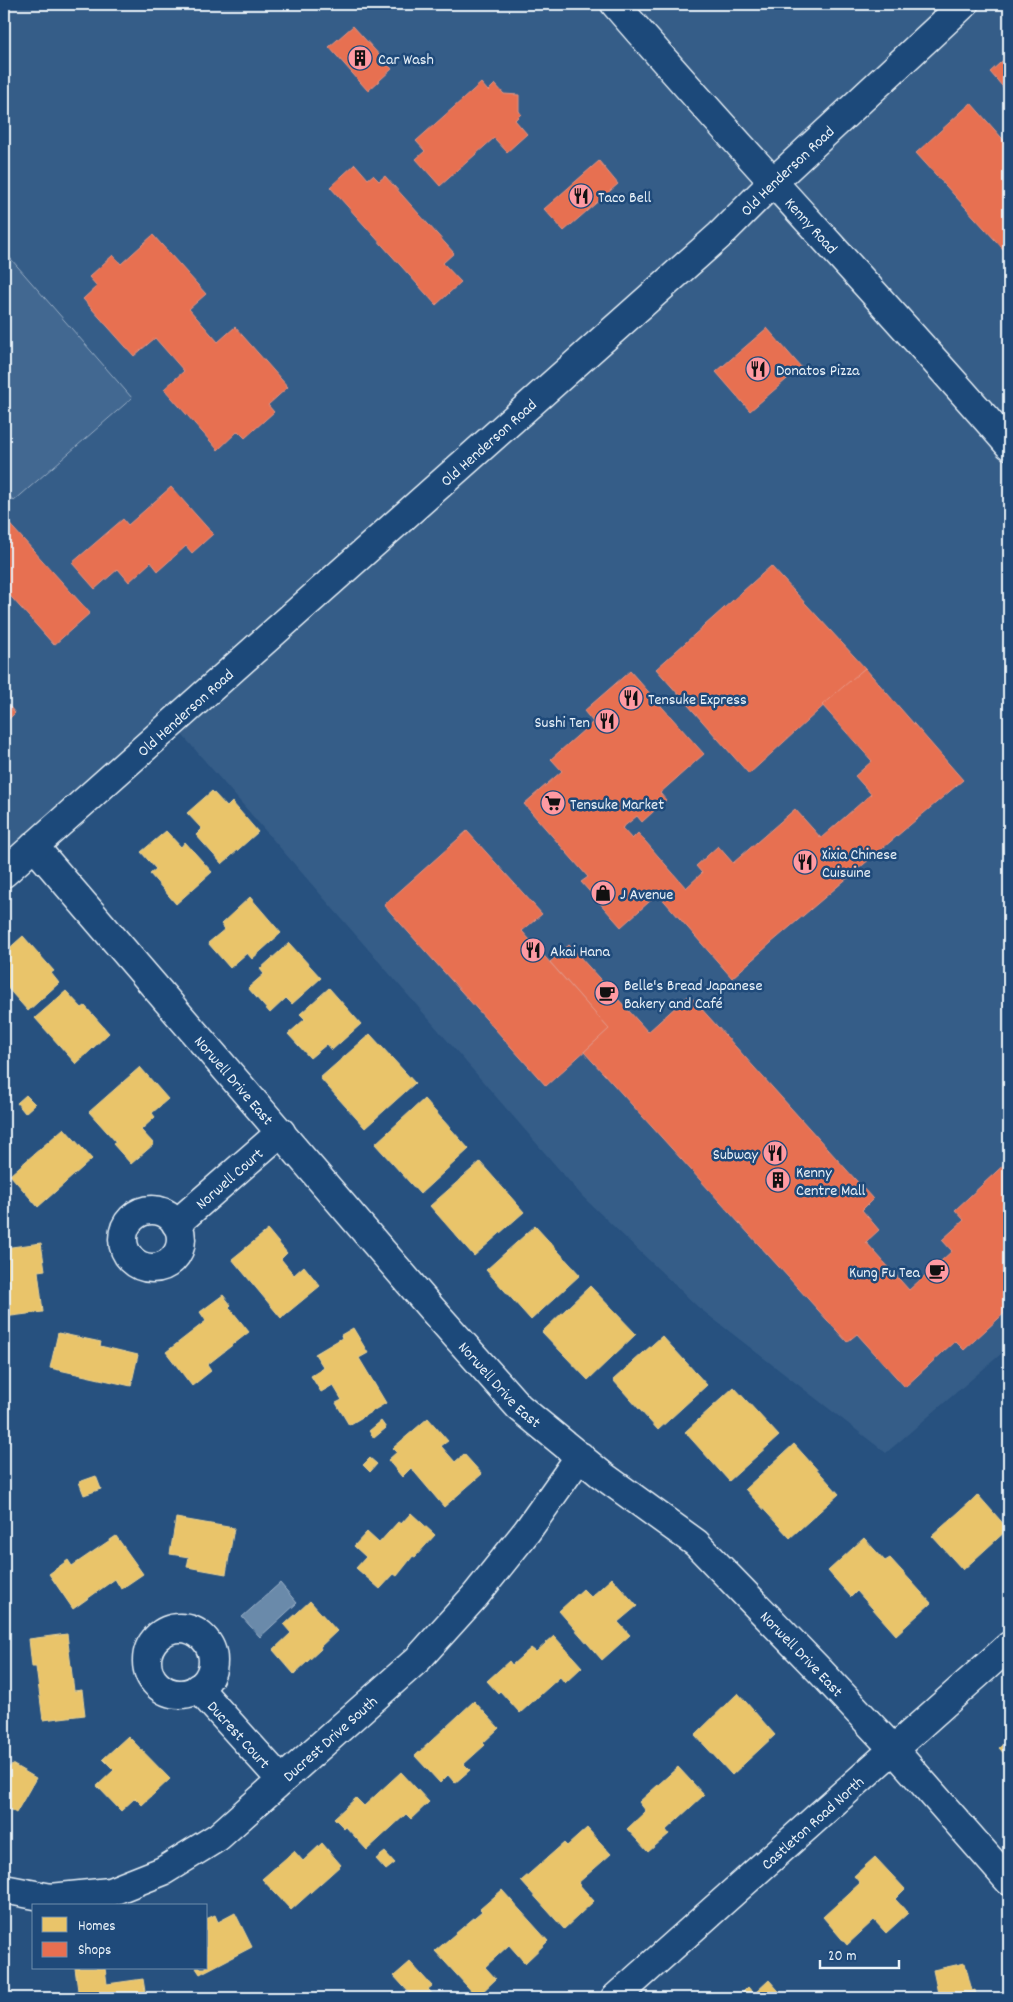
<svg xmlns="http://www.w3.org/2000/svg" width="1013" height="2002" viewBox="0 0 1013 2002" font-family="Dekko,sans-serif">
<rect width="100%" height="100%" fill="#27517f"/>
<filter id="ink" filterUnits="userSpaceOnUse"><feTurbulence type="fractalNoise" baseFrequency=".02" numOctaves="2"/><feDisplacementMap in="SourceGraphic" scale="10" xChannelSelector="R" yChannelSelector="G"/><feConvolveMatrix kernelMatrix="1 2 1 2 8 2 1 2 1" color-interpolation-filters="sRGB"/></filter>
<g filter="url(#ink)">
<polygon fill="#355d88" points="4,4 1009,4 1009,1347 886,1453 698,1307 583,1197 172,723 4,873 4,490 14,501 132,398 4,251"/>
<polygon fill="#436891" stroke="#96acc4" points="4,251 132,398 14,501 4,490"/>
<polygon fill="#6b8aaa" stroke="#9db3c9" points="280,1583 297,1603 260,1637 242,1617"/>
<g fill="#e9c46a" stroke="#e9d295">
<polygon points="212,791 227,807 232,802 258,832 222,864 196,835 202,829 187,813"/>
<polygon points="166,831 181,847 185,842 212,872 176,904 150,874 156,869 141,852"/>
<polygon points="250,897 281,933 252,959 247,953 230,968 208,943 225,929 221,924"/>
<polygon points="23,936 54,971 51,973 59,983 28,1011 4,984 4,953"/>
<polygon points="289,943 321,978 292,1004 286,998 270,1013 248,988 264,974 260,969"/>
<polygon points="329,988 361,1024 332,1050 327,1044 310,1058 288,1034 305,1019 300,1014"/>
<polygon points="66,991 82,1008 85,1006 109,1033 76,1064 35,1018"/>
<polygon points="370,1034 415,1083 365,1128 320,1078"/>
<polygon points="140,1067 168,1099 152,1113 155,1117 141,1130 154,1144 131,1164 113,1144 116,1142 89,1112"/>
<polygon points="26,1095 35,1104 25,1113 17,1103"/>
<polygon points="424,1099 469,1149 420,1194 375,1144"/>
<polygon points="64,1128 92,1159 38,1207 10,1175"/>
<polygon points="480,1162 524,1212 474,1256 430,1206"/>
<polygon points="535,1226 580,1275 531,1320 486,1270"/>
<polygon points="268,1230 287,1253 281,1259 294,1275 304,1266 320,1286 281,1318 232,1259"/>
<polygon points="41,1243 45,1270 38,1271 43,1312 4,1317 4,1248"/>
<polygon points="590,1286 636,1334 588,1380 542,1332"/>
<polygon points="223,1295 231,1305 229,1307 249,1332 207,1365 211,1371 192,1386 166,1352 206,1321 200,1312"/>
<polygon points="353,1328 368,1353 359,1358 386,1403 349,1425 336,1403 342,1400 333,1385 321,1392 311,1376 324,1368 315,1354 342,1338 341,1335"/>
<polygon points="58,1333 101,1342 100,1346 138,1355 131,1386 50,1368"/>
<polygon points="662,1336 707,1385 658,1430 613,1380"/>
<polygon points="734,1387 779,1436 729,1481 685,1432"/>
<polygon points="428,1418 448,1441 441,1446 455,1462 464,1454 482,1474 444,1507 411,1468 402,1477 388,1460 397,1452 393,1448"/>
<polygon points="381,1421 386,1428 374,1438 369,1431"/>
<polygon points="794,1444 839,1494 790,1538 745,1489"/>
<polygon points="370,1458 377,1464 370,1472 363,1465"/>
<polygon points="96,1476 101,1489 84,1495 79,1482"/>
<polygon points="978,1495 1008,1529 963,1570 932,1536"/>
<polygon points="411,1513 435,1535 415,1557 413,1556 397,1576 394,1574 380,1589 356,1568 366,1557 354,1546 367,1532 379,1543 398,1522 401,1524"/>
<polygon points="176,1518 234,1528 226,1574 187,1567 189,1557 170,1554"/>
<polygon points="116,1536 143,1574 121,1589 115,1579 73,1609 49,1574 68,1560 72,1566"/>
<polygon points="864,1538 885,1561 890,1558 931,1603 896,1635 857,1591 851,1597 828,1571"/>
<polygon points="612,1578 637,1606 618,1622 630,1635 602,1660 559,1611 583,1589 591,1597"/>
<polygon points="310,1601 337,1631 320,1647 321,1649 294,1674 273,1650 291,1633 284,1625"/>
<polygon points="67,1634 74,1691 82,1690 85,1715 43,1720 36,1667 32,1667 29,1639"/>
<polygon points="554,1636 582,1667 565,1683 560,1677 520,1713 500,1691 498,1693 487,1681 509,1661 512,1665 531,1648 536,1652"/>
<polygon points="738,1693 775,1735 732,1775 695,1735"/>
<polygon points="474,1701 499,1728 483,1743 485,1745 464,1764 470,1770 455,1783 448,1775 440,1783 415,1756"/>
<polygon points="128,1736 170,1779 142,1805 135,1798 121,1811 97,1786 114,1770 103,1759"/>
<polygon points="1009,1739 1009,1759 999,1748"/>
<polygon points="12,1764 36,1778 16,1813 4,1806 4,1765 9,1768"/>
<polygon points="678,1767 704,1795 666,1830 669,1834 648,1852 627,1829 646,1811 639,1802"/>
<polygon points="401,1772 429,1802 411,1819 406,1814 367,1850 346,1827 344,1828 334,1818 356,1798 364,1806"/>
<polygon points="587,1828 611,1854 578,1883 594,1901 564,1929 521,1881 564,1843 567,1846"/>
<polygon points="322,1843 341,1865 291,1910 262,1879 294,1851 303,1861"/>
<polygon points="385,1852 395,1863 386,1870 376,1859"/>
<polygon points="875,1857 905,1889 895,1899 908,1913 886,1933 874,1920 847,1945 823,1917 860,1883 854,1876"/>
<polygon points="502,1890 548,1941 525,1963 509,1945 485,1967 496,1979 477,1997 435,1951 482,1911 480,1909"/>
<polygon points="235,1913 252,1947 200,1974 196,1968 206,1968 206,1919 215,1915 218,1922"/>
<polygon points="410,1962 432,1986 428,1989 436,1998 411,1998 413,1997 394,1976"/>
<polygon points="965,1963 972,1991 975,1990 977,1998 939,1998 933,1970"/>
<polygon points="75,1968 105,1968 107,1984 143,1979 146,1998 79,1998"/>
<polygon points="769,1980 785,1998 737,1998 748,1987 754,1994"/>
</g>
<g fill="#e76f51" stroke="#e79683">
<polygon points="353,26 392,69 368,91 329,47"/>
<polygon points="1009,55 1009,94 990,72"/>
<polygon points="481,83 488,91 495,84 504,94 519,95 519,111 521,114 515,120 527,134 507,152 494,138 440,186 416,159 425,151 416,141"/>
<polygon points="971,103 1009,146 1009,247 1005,251 916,153"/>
<polygon points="599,161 618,184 564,231 544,209"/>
<polygon points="355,164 368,179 373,175 379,181 385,176 454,253 443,263 461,282 436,305 330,187"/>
<polygon points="153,235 206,294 189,309 218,342 235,327 288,387 268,405 274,412 245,438 238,431 218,450 164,389 184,371 155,338 134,356 83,299 97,286 89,277 113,255 121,264"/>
<polygon points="767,328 801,367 750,411 716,372"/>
<polygon points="171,487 213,534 192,553 186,546 158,571 151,562 129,582 118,569 95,589 72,563 123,519 128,525"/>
<polygon points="4,518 90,613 54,645 4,589"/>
<polygon points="771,566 865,668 749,774 656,669"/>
<polygon points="865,668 963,780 771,943 732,978 658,894 621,927 581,882 588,877 524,804 562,771 551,759 593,722 584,711 630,671 704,754 660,793 666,800 642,822 637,816 622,828 632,839 638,833 686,888 702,873 696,866 718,846 733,863 795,809 821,838 871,794 855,776 872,761 822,705"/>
<polygon points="4,700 15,713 4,724"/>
<polygon points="467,831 542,914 522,931 609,1029 546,1086 384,905"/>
<polygon points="569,945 648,1032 689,995 873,1199 862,1210 879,1230 866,1242 909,1290 952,1251 942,1240 964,1220 955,1210 1009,1160 1009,1309 964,1350 955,1341 905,1387 857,1334 847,1342 584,1052 609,1029 550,962"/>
</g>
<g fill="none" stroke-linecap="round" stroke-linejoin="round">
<defs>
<g id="street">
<path id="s1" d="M34,846l397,462 88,99 83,68 94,68 125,129 73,78 115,131"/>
<path id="s2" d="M4,873l716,-638 53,-53 191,-178"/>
<circle cx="152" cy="1239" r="29"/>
<path id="s3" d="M176,1224l105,-92"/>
<circle cx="180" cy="1661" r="33"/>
<path id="s4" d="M198,1688l83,92"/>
<path id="s5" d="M4,1889l47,9 59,-6 53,-21 55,-34 200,-178 57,-63 52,-65 53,-75"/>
<path id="s6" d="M615,1998l394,-352"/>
</g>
<g id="primary">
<path id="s7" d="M615,4c129,150 265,292 394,441"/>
</g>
</defs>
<use href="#street" stroke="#e8f1f8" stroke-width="31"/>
<use href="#primary" stroke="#e8f1f8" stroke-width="31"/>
<use href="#street" stroke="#1f4a7a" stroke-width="28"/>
<use href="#primary" stroke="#1f4a7a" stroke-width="28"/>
</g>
</g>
<defs>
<symbol id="building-disc" viewBox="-11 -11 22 22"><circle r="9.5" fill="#ff9aa2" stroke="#1f4a7a"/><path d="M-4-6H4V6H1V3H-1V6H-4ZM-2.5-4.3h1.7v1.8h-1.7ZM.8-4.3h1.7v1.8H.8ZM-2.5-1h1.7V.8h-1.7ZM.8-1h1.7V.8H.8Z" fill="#111"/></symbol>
<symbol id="restaurant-disc" viewBox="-11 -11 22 22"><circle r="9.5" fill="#ff9aa2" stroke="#1f4a7a"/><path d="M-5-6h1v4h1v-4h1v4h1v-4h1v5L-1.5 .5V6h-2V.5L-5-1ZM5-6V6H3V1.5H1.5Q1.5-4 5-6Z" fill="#111"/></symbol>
<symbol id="supermarket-disc" viewBox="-11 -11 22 22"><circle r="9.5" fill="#ff9aa2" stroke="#1f4a7a"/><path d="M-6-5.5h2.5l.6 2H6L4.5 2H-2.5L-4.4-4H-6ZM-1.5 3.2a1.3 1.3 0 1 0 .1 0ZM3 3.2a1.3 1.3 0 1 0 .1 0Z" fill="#111"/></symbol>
<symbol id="shop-disc" viewBox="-11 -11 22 22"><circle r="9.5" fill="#ff9aa2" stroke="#1f4a7a"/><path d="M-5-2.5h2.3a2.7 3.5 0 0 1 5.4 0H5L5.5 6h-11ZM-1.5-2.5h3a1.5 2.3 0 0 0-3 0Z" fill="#111"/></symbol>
<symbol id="cafe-disc" viewBox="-11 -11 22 22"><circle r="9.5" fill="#ff9aa2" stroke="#1f4a7a"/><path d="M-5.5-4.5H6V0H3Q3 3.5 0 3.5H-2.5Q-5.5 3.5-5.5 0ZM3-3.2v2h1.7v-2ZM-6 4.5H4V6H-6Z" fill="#111"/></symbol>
</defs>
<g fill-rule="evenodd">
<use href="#building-disc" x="346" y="44" width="28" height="28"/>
<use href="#restaurant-disc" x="567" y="182" width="28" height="28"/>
<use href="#restaurant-disc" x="744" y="355" width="28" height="28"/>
<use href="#restaurant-disc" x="617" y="684" width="28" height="28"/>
<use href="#restaurant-disc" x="593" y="707" width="28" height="28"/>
<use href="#supermarket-disc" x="539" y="789" width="28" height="28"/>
<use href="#restaurant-disc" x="791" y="848" width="28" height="28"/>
<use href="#shop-disc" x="589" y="879" width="28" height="28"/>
<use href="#restaurant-disc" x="519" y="936" width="28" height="28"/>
<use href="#cafe-disc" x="593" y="979" width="28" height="28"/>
<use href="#restaurant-disc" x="761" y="1139" width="28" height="28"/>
<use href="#building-disc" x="764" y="1166" width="28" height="28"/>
<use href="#cafe-disc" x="923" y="1257" width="28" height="28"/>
</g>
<g text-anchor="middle" stroke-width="5" stroke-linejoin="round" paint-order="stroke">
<g font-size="16" fill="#e8f1f8" stroke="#1f4a7a" text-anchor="start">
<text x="378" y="64">Car Wash</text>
<text x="598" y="202">Taco Bell</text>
<text x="776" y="375">Donatos Pizza</text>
<text x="648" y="704">Tensuke Express</text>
<text x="590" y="727" text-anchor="end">Sushi Ten</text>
<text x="570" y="809">Tensuke Market</text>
<text x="822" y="859">Xixia Chinese<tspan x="822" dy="18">Cuisuine</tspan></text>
<text x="620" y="899">J Avenue</text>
<text x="550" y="956">Akai Hana</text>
<text x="624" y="990">Belle's Bread Japanese<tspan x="624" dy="18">Bakery and Café</tspan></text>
<text x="758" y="1159" text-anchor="end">Subway</text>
<text x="796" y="1177">Kenny<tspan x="796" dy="18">Centre Mall</tspan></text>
<text x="920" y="1277" text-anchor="end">Kung Fu Tea</text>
</g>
<g font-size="16" fill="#e8f1f8" stroke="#1f4a7a">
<text dy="6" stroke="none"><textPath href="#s2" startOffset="1052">Old Henderson Road</textPath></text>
<text dy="6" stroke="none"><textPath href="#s7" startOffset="296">Kenny Road</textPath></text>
<text dy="6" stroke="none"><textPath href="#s2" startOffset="648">Old Henderson Road</textPath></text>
<text dy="6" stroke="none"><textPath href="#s2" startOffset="242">Old Henderson Road</textPath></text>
<text dy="6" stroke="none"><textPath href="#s1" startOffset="308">Norwell Drive East</textPath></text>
<text dy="6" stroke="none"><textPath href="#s3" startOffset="70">Norwell Court</textPath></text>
<text dy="6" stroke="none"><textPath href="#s1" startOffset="712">Norwell Drive East</textPath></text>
<text dy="6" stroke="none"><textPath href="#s1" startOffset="1118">Norwell Drive East</textPath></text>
<text dy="6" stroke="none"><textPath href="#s4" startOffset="62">Ducrest Court</textPath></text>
<text dy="6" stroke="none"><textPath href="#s5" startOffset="378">Ducrest Drive South</textPath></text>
<text dy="6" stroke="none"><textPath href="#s6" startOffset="264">Castleton Road North</textPath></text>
</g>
</g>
<rect width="1013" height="2002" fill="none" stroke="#1f4a7a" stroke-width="20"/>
<rect x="10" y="10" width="993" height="1982" fill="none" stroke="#e8f1f8" stroke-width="2" filter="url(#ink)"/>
<rect x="32" y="1904" width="175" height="65" fill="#1f4a7a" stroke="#6f8dac"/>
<rect x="42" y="1917" width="25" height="15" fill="#e9c46a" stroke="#6f8dac"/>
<text x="78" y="1930" font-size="15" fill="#e8f1f8">Homes</text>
<rect x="42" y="1942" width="25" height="15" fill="#e76f51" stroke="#6f8dac"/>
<text x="78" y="1954" font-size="15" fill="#e8f1f8">Shops</text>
<path d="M820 1960v8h79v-8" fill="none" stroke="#e8f1f8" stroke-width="2.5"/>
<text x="828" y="1960" font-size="15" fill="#e8f1f8" stroke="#1f4a7a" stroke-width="4" paint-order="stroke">20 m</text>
</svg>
